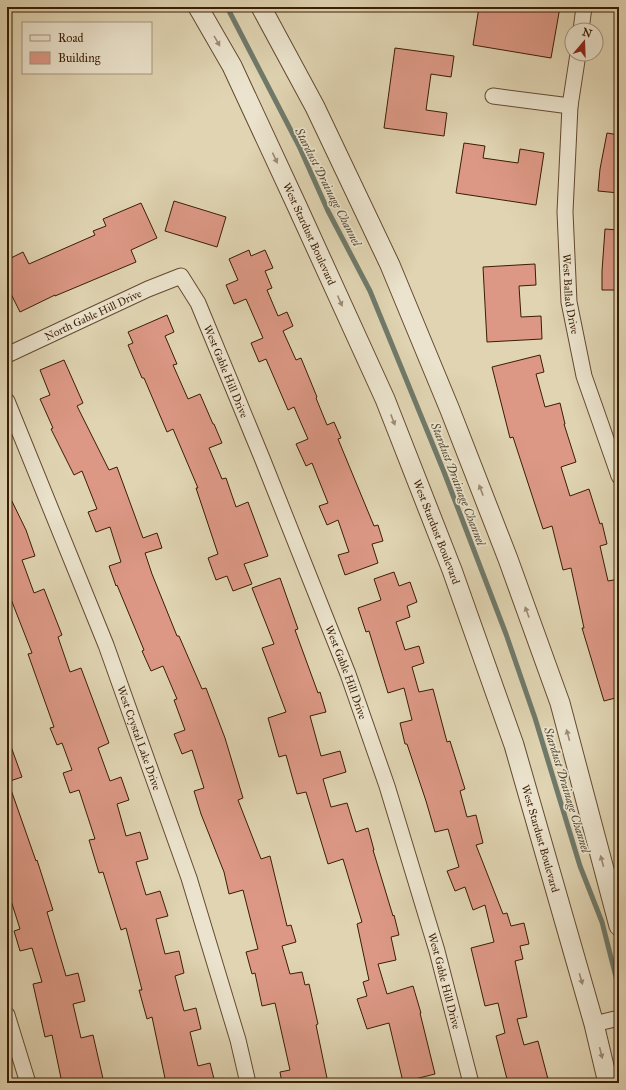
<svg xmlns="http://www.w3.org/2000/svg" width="626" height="1090" viewBox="0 0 626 1090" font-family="'IM FELL Great Primer',serif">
<rect width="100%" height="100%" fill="#e0d4b2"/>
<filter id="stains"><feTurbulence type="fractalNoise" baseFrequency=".005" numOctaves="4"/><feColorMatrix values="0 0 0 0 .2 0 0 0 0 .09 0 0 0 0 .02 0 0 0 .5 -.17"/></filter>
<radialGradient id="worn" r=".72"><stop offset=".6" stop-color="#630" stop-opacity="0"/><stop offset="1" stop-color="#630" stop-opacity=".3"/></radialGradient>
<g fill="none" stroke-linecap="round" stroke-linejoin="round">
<polyline stroke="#707a6a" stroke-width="5" points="227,7 299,146 328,211 370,291 444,472 506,634 535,718 580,866 602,922 619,989"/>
</g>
<g fill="#dc9885" stroke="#3b1d04">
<polygon points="479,7 560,7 551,58 473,45"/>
<polygon points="395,48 454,56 451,77 431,74 426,110 447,113 444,136 384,128"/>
<polygon points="607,133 619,135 619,193 598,191 600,169"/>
<polygon points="464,143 485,146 483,158 518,163 520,149 544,153 536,205 456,193"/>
<polygon points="174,201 226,217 217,247 165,231"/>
<polygon points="141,203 157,238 131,250 136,262 55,296 55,295 20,312 11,294 7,296 7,260 23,252 29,264 95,235 93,231 106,226 103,219"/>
<polygon points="605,229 619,230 619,290 602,290 602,271"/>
<polygon points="249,250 251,256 265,250 273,268 265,271 272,288 267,290 278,316 287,312 293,326 283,331 296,360 301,358 317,397 316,398 327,425 334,422 341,438 338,439 374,526 378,525 383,541 372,544 378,563 345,575 338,555 349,552 338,520 327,525 319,506 328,503 312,463 306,466 296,444 308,439 294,407 288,410 266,359 259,362 251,343 263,338 246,299 234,304 226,285 238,280 229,259"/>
<polygon points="535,264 536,285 519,286 521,317 541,316 542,339 487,342 483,267"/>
<polygon points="167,315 174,332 165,336 177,364 173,365 188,399 200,394 213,424 214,424 222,443 209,448 222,479 226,478 236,507 248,502 268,556 244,564 252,584 233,591 227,576 216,580 208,558 218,554 196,488 198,488 173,429 167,432 144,378 142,378 128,345 133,343 128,332"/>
<polygon points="540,355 544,372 536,374 545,407 560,403 565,424 564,424 576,462 561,467 570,496 589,489 600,524 602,523 607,544 600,546 608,581 619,579 619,697 604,701 582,628 584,628 571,568 563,570 552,526 543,529 513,437 510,438 492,367"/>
<polygon points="64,360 83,403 77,406 109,470 117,467 143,538 157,533 162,548 145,553 152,574 177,636 179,636 202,689 206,688 225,738 243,798 238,800 261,859 270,856 287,926 291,925 296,942 282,946 290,974 302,972 305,985 309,984 318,1024 316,1025 328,1083 282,1083 280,1072 290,1070 275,1003 262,1006 255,973 252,974 246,952 258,949 243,890 229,894 224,872 201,814 194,791 204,788 192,750 182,754 174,734 185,730 174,700 177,699 163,666 151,671 142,651 144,650 117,585 116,586 109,566 121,562 110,527 96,532 88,512 97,509 82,471 74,475 51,429 53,428 40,399 50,395 40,370"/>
<polygon points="7,491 26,530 35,556 22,560 34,593 44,589 62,635 58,637 70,672 81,668 109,743 98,748 110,781 121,777 129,800 117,804 126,836 140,832 148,859 136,862 146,895 160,891 168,916 156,919 165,954 179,951 184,973 175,976 184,1011 196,1008 201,1029 190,1032 198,1066 210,1063 215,1083 166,1083 152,1017 147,1019 139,990 142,990 126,928 121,930 103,872 99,873 89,840 95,839 79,790 70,793 63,773 72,770 62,743 57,745 50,728 54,727 28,654 32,653 7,589"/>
<polygon points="394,572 399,586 410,582 417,602 407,606 410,617 396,622 405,650 419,646 424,663 412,667 419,692 433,689 447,742 450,741 465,789 460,791 467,817 476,815 483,843 476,845 503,914 507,913 511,926 524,923 529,944 520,946 523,959 515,961 527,1017 517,1019 524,1045 538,1041 549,1083 508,1083 496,1036 505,1033 498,1003 485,1006 471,948 494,942 485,905 473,910 465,887 455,891 447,871 459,867 448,829 435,832 426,801 407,744 405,744 400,723 412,720 404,688 388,693 369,631 366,632 358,608 381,600 374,579"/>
<polygon points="280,578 298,629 295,630 318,693 320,692 326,712 310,716 321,756 340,751 346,772 323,779 331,807 347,803 356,832 368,828 374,850 373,850 393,916 394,915 399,935 391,937 396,960 378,964 387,994 413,986 421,1013 420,1013 435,1074 403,1082 389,1023 367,1029 357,999 367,996 363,982 369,980 357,924 362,922 343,859 328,864 306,792 297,794 286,755 279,757 268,718 286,712 262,648 274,644 252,588"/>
<polygon points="7,741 9,741 22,777 7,782"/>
<polygon points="9,784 36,861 37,860 53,910 47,912 66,976 78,973 85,1001 73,1004 81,1038 93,1035 104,1083 62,1083 52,1035 45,1037 33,984 42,982 32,948 20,951 14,931 20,929 7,888 7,785"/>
</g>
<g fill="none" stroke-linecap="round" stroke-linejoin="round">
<defs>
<g id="minor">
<polyline points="581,30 584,7"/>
<path id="s1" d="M578,54l-8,52 -5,106 4,90 15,74 35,100"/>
<polyline points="493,96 570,106"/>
<path id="s2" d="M7,355l141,-66 33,-13 17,27 64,155 86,216 39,112 50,165 34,132"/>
<path id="s3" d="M7,401l99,244 83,233 49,162 10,43"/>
<polyline points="7,1015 28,1083"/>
<polyline points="594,1024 619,1018"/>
</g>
<g id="tertiary">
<path id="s4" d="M198,7l34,59 65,140 88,193 67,171 62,175 80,279 14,59"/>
<polyline points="261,7 315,107 390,265 450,410 508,559 560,703 619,926"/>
</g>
</defs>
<use href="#minor" stroke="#644b30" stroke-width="17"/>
<use href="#tertiary" stroke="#644b30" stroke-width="21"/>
<use href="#minor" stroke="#ebe3cd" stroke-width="15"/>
<use href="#tertiary" stroke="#ebe3cd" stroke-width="19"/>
</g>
<defs><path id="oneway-solid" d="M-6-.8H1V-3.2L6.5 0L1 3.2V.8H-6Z"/></defs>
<g fill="#9c8a73">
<use href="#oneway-solid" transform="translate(217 41) rotate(60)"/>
<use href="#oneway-solid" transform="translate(275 158) rotate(65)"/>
<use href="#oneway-solid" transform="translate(340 301) rotate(66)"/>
<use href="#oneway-solid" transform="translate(393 420) rotate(69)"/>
<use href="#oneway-solid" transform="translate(481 490) rotate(-111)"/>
<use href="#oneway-solid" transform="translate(527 612) rotate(-110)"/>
<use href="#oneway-solid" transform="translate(568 735) rotate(-105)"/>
<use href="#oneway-solid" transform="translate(602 861) rotate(-105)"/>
<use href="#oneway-solid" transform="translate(581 979) rotate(74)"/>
<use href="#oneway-solid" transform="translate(601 1053) rotate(76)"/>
</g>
<g text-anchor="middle" stroke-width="3.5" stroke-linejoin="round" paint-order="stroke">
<g font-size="11" fill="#3b1d04" stroke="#ebe3cd">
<text dy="4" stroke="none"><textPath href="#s4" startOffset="253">West Stardust Boulevard</textPath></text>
<text dy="4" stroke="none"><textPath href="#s1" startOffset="241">West Ballad Drive</textPath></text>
<text dy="4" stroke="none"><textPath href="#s2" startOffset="95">North Gable Hill Drive</textPath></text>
<text dy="4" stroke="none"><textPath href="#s2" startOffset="297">West Gable Hill Drive</textPath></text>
<text dy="4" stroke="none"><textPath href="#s4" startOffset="577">West Stardust Boulevard</textPath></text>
<text dy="4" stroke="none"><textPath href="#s2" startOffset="621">West Gable Hill Drive</textPath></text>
<text dy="4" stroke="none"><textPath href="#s3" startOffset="362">West Crystal Lake Drive</textPath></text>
<text dy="4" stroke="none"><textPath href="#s4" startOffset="901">West Stardust Boulevard</textPath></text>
<text dy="4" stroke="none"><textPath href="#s2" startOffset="945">West Gable Hill Drive</textPath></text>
</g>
<g font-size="12" font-style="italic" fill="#564c37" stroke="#ebe3cd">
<text transform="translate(328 187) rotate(63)" y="4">Stardust Drainage Channel</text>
<text transform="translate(458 484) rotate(69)" y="4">Stardust Drainage Channel</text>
<text transform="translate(567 790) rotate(73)" y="4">Stardust Drainage Channel</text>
</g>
</g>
<rect width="626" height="1090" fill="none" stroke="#e0d4b2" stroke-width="24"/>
<rect x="8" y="8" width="610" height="1074" fill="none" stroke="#3b1d04" stroke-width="2"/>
<rect x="12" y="12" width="602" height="1066" fill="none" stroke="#3b1d04"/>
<rect x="22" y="22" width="130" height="52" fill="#ebe3cd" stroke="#a5947d"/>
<rect x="30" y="35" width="20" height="6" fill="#ebe3cd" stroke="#a5947d"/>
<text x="58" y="42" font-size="12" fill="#3b1d04">Road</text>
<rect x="30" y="52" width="20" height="12" fill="#dc9885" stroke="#a5947d"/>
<text x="58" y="62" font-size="12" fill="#3b1d04">Building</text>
<g transform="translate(584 42) rotate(19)"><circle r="19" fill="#ebe3cd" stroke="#a5947d"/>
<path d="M0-3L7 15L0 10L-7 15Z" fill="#8f2418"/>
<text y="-6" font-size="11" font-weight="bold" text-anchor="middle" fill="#3b1d04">N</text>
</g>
<rect width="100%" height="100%" filter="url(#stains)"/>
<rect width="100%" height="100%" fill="url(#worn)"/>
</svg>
